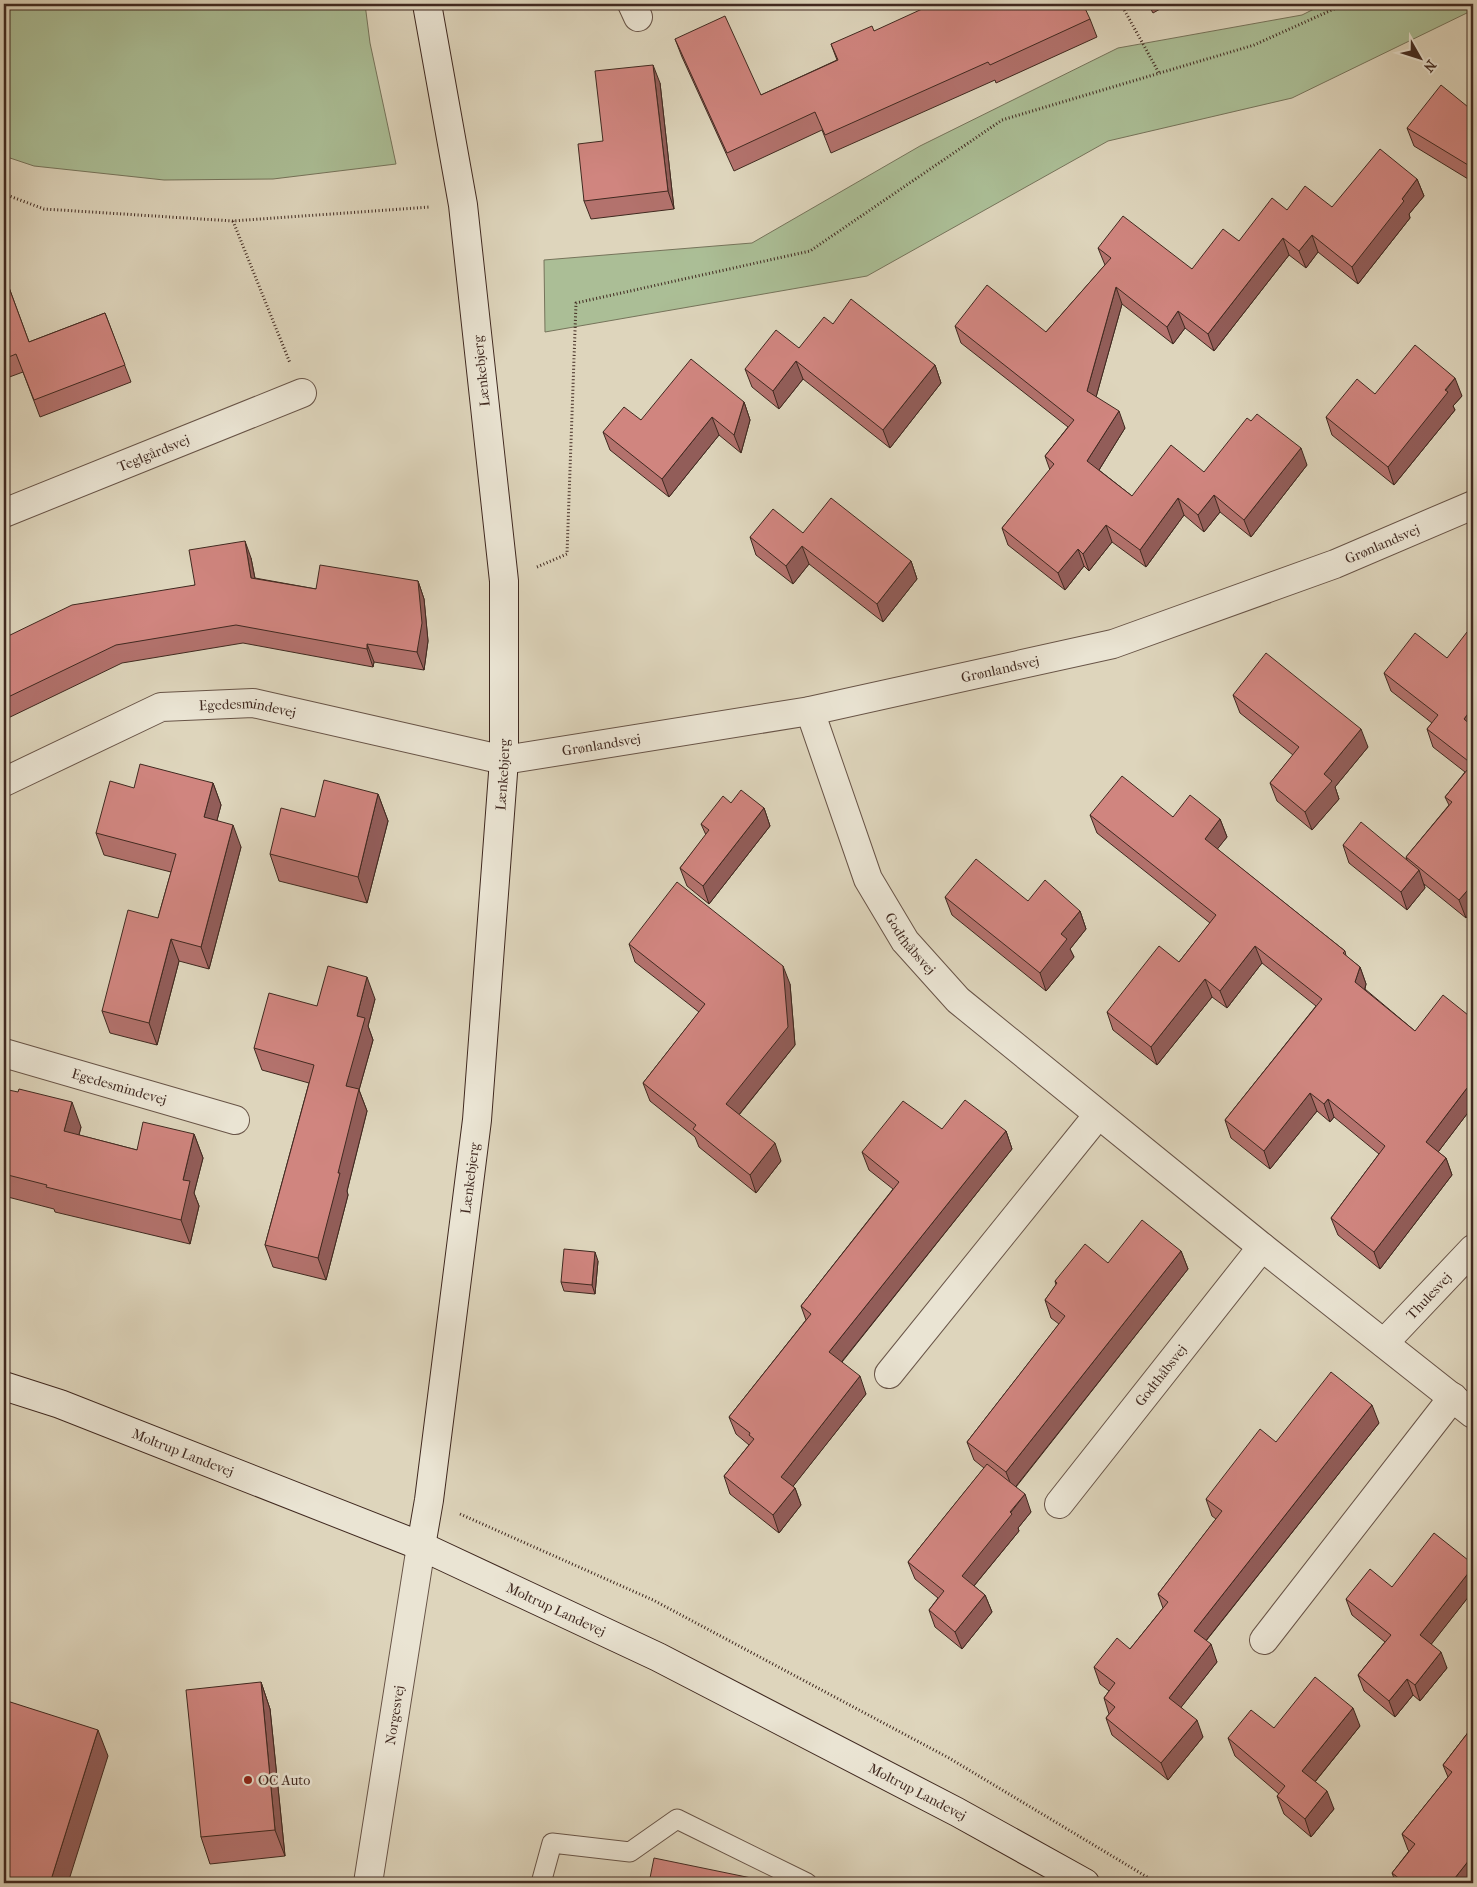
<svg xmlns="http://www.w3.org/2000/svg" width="1477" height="1887" viewBox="0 0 1477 1887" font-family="'IM FELL French Canon',serif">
<rect width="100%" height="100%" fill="#ded5bc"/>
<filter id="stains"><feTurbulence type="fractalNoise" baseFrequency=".004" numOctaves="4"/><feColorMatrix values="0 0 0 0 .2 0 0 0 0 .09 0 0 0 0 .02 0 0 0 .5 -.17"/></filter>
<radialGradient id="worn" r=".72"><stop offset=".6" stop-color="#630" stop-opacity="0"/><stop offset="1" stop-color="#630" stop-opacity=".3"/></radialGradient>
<g fill="#abbe96" stroke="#76745b">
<polygon points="4,4 365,4 370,43 396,164 273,179 164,180 34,166 4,156"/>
<polygon points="1324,4 1473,4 1473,10 1292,98 1108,141 867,276 545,332 544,260 752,243 920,146 1118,48 1302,15"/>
</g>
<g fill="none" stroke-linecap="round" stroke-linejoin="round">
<defs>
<polyline id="lane" points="541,1883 552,1843 630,1852 677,1819 807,1883"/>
<g id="street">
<polyline points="632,4 638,17"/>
<path id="s1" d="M4,513l298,-120"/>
<path id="s2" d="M810,711l58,168 37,62 53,59 304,247 211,167"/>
<path id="s3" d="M4,782l157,-75 92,-4 251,57 306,-49 303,-67 222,-80 138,-59"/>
<path id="s4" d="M4,1053l231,67"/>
<path id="s5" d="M1384,1343l89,-94"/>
<polyline points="889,1374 1098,1115"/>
<path id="s6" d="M1059,1504l203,-257"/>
<polyline points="1264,1640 1453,1397"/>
<path id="s7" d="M368,1883l53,-337"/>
</g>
<g id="secondary">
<path id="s8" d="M4,1386l56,18 361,142 237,111 299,155 128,71"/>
<path id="s9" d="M421,1546l8,-46 48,-380 27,-360v-179l-41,-376 -36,-201"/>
</g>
</defs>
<use href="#lane" stroke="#685447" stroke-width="21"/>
<use href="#street" stroke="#685447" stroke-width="30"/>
<use href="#secondary" stroke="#402920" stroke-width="30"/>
<g stroke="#402920" stroke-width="3" stroke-dasharray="1 2.5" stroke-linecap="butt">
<polyline points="1121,4 1159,73"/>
<polyline points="4,194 44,209 233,221 430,207"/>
<polyline points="233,221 290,363"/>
<polyline points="537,567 567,554 576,303 810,251 1002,120 1254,45 1345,4"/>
<polyline points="460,1514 653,1600 949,1758 1157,1883"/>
</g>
<use href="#lane" stroke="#eae4d3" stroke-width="19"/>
<use href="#street" stroke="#eae4d3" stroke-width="28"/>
<use href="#secondary" stroke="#eae4d3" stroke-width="28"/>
</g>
<g fill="#b3726d" stroke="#402920">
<polygon points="1148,4 1169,4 1153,13"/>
<polygon points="1090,19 1097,37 996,83 995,80 831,153 822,130 734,171 682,57 675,39 761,95 837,60 831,44 874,31"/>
<polygon points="660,83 674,209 591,219 584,201 603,141"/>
<polygon points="1473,111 1473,182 1414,146 1407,128"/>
<polygon points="1417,179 1424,196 1409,214 1410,218 1358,284 1318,252 1306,268 1289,255 1214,351 1185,328 1173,344 1122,304 1096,397 1125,428 1099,470 1132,496 1204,472 1307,465 1251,537 1220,512 1204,532 1184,515 1146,567 1112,542 1089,571 1084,566 1065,590 1008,545 1002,528 1050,470 1045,456 1068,427 961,343 955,326 1046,332 1105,265 1098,248 1192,269 1239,241 1287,210 1332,207"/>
<polygon points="4,274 29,342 105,313 131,382 40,417 23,372 4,379"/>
<polygon points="833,324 935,365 941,383 890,448 803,379 779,409 752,387 745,369 799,348"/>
<polygon points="1375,394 1462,396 1453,406 1455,410 1394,485 1332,435 1326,417"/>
<polygon points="744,402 750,420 741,453 719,435 669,497 610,450 603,432 641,420"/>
<polygon points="803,533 911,561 917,579 883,622 809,564 793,584 756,555 750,537"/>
<polygon points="251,558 255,578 316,589 418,581 424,599 428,641 424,670 374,662 373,667 243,643 122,663 4,720 4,638 195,585"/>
<polygon points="1473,637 1473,909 1466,918 1424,884 1425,888 1407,910 1349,863 1343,845 1407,860 1406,857 1449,805 1445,797 1465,772 1433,747 1427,729 1432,723 1391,691 1384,673 1447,658"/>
<polygon points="1233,695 1368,747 1335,787 1339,799 1312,830 1277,801 1270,783 1293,755 1240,713"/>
<polygon points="213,783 221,805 217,820 241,847 209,969 179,961 157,1045 110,1033 102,1011 158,918 171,872 104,855 96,833 134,788"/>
<polygon points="378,794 388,821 367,903 279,881 270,854 315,817"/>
<polygon points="731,803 764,808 770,826 709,904 687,886 680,868 706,835 701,824"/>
<polygon points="1090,815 1173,817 1220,819 1227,837 1217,849 1345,951 1346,956 1360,967 1366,984 1365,989 1415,1031 1473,1019 1473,1106 1438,1152 1446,1158 1452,1175 1380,1269 1338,1235 1331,1218 1379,1154 1334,1117 1330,1122 1317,1111 1270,1169 1231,1138 1225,1120 1316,1006 1262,963 1227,1008 1212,997 1157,1065 1113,1030 1107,1012 1179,962 1210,923 1097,833"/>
<polygon points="945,897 1028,901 1080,911 1086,929 1070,949 1074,957 1046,991 952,915"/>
<polygon points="629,944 790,984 795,1045 739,1115 781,1161 756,1193 699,1147 695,1137 650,1101 643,1083 699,1012 635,962"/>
<polygon points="375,999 368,1026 373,1040 359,1090 367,1111 347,1191 348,1195 326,1280 273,1267 265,1245 309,1083 262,1070 254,1048 317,1006"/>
<polygon points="4,1089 81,1127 79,1135 137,1150 194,1134 203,1158 194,1193 199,1206 190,1244 55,1212 54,1209 4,1196"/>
<polygon points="942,1129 1006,1131 1012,1149 842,1362 866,1394 793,1486 795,1488 801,1505 779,1533 730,1494 724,1476 749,1445 736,1434 729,1417 806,1320 801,1306 893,1189 869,1170 862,1152"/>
<polygon points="1181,1251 1188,1269 1016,1487 1031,1512 1018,1528 1019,1531 974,1586 985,1595 992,1612 962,1649 935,1627 929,1610 938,1598 915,1579 908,1562 984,1468 974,1460 967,1442 1059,1324 1051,1318 1045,1300 1056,1285 1055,1281 1108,1263"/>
<polygon points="598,1261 595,1294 564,1291 561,1282"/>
<polygon points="1379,1423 1206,1641 1217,1662 1181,1707 1203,1737 1168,1780 1112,1735 1106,1718 1109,1714 1104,1698 1109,1691 1100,1684 1094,1667 1130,1649 1163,1608 1158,1594 1216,1519 1212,1516 1206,1499 1276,1442"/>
<polygon points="1392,1587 1473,1591 1431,1644 1447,1668 1420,1701 1413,1695 1395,1717 1364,1691 1358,1675 1385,1642 1352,1615 1346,1599"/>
<polygon points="261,1682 270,1709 285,1856 210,1864 201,1837"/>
<polygon points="1360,1726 1315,1782 1334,1809 1311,1837 1284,1814 1277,1796 1279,1794 1235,1756 1228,1738 1274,1728"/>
<polygon points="1473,1726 1473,1880 1470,1883 1396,1883 1392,1873 1409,1851 1408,1850 1402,1834 1448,1777 1443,1765"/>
</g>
<g fill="#925d59" stroke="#402920">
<polygon points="653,65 660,83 674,209 668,191"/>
<polygon points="1417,179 1424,196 1409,214 1410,218 1358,284 1352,267 1402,199"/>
<polygon points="1312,235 1318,252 1306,268 1299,251"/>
<polygon points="1283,238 1289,255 1214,351 1208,334"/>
<polygon points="1116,287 1122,304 1093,408 1087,391"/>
<polygon points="1178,311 1185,328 1173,344 1167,327"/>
<polygon points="796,361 803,379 779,409 773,391"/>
<polygon points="935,365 941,383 890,448 883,430"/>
<polygon points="1455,378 1462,396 1453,406 1455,410 1394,485 1388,467"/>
<polygon points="744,402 750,420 741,453 734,435"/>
<polygon points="1119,411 1125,428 1094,478 1087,461"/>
<polygon points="712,417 719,435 669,497 662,479"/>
<polygon points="1301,448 1307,465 1251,537 1244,520"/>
<polygon points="1214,495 1220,512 1204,532 1198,515"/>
<polygon points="1178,498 1184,515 1146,567 1140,550"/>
<polygon points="1106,525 1112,542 1089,571 1083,554"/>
<polygon points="245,541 251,558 258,595 251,578"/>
<polygon points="802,546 809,564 793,584 786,566"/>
<polygon points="1078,549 1084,566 1065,590 1058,573"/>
<polygon points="911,561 917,579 883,622 877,604"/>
<polygon points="418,581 424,599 428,641 424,670 417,652"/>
<polygon points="367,644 374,662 373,667 367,649"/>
<polygon points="1473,707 1473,733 1464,719"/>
<polygon points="1361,729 1368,747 1335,787 1339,799 1312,830 1305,812 1324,774"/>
<polygon points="213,783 221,805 212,839 204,817"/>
<polygon points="378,794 388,821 367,903 358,877"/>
<polygon points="764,808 770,826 709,904 703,886"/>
<polygon points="1220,819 1227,837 1211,857 1205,839"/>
<polygon points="233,825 241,847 209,969 201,947"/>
<polygon points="1419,870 1425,888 1407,910 1401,892"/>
<polygon points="1473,884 1473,909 1466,918 1459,900"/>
<polygon points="1080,911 1086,929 1070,949 1074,957 1046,991 1040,973 1061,934"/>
<polygon points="171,939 179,961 157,1045 149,1023"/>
<polygon points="1255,946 1262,963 1227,1008 1220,991"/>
<polygon points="783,966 790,984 795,1045 733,1122 726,1104"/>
<polygon points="1360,967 1366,984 1362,999 1355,982"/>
<polygon points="367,977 375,999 368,1026 373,1040 359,1090 367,1111 347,1191 348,1195 326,1280 318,1258 338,1173 346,1086 357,1016"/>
<polygon points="1205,979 1212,997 1157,1065 1151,1047"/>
<polygon points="1467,1088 1473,1106 1432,1160 1426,1142"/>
<polygon points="1310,1093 1317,1111 1270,1169 1264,1151"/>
<polygon points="1328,1099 1334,1117 1330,1122 1324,1104"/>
<polygon points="72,1102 81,1127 73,1155 64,1131"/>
<polygon points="1006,1131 1012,1149 835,1370 829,1352"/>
<polygon points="194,1134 203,1158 194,1193 199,1206 190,1244 181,1220 183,1180"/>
<polygon points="775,1143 781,1161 756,1193 750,1175"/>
<polygon points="1446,1158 1452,1175 1380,1269 1374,1252"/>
<polygon points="1181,1251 1188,1269 1013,1490 1006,1472"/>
<polygon points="595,1252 598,1261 595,1294 592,1285"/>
<polygon points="860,1376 866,1394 787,1494 781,1477"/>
<polygon points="1372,1405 1379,1423 1200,1648 1194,1631"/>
<polygon points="795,1488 801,1505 779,1533 773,1515"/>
<polygon points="1025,1494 1031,1512 1018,1528 1019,1531 968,1593 962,1576"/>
<polygon points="1473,1567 1473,1591 1426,1651 1420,1635"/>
<polygon points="985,1595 992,1612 962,1649 955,1632"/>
<polygon points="1211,1644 1217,1662 1175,1715 1169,1698"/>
<polygon points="1441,1652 1447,1668 1420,1701 1415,1685"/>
<polygon points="1407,1679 1413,1695 1395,1717 1389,1701"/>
<polygon points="261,1682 270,1709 285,1856 275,1830"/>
<polygon points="1353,1708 1360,1726 1309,1789 1302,1771"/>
<polygon points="1197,1720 1203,1737 1168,1780 1161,1763"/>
<polygon points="98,1730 108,1756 68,1883 50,1883"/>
<polygon points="1327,1791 1334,1809 1311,1837 1305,1819"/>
<polygon points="1473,1855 1473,1880 1470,1883 1451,1883"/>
</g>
<g fill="#d0857f" stroke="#402920">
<polygon points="933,4 1083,4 1090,19 990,65 988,62 825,135 815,112 727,153 675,39 725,16 761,95 838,60 831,44 872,26 874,31"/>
<polygon points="653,65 668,191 584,201 578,144 603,141 595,71"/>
<polygon points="1441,85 1473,111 1473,168 1407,128"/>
<polygon points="1380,149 1417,179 1402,199 1404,201 1352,267 1312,235 1299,251 1283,238 1208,334 1178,311 1167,327 1116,287 1087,391 1119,411 1087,461 1132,496 1171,445 1204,472 1247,418 1251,421 1257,414 1301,448 1244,520 1214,495 1198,515 1178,498 1140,550 1106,525 1083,554 1078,549 1058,573 1002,528 1054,464 1045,456 1074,420 955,326 987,285 1046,332 1111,258 1098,248 1123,216 1192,269 1223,229 1239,241 1272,198 1287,210 1305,186 1332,207"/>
<polygon points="4,274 29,342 105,313 125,365 34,400 16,354 4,359"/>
<polygon points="851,299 935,365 883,430 796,361 773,391 745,369 776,330 799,348 824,317 833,324"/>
<polygon points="1415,345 1455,378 1445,390 1448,392 1388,467 1326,417 1357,379 1375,394"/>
<polygon points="691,359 744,402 734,435 712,417 662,479 603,432 624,407 641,420"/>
<polygon points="831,498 911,561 877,604 802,546 786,566 750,537 773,509 803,533"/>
<polygon points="245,541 251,578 316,589 320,565 418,581 422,623 417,652 367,644 367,649 236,625 116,645 4,699 4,638 72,605 195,585 189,550"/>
<polygon points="1467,632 1473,637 1473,707 1464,719 1473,727 1473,884 1459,900 1406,857 1452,802 1445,797 1472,764 1427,729 1438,715 1384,673 1415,633 1447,658"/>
<polygon points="1266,653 1361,729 1324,774 1332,781 1305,812 1270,783 1299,747 1233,695"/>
<polygon points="140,764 213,783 204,817 233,825 201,947 171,939 149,1023 102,1011 128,910 158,918 176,854 96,833 110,781 134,788"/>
<polygon points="1122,776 1173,817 1190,795 1220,819 1205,839 1345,951 1343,953 1360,967 1355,982 1415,1031 1443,995 1473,1019 1473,1093 1467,1088 1426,1142 1446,1158 1374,1252 1331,1218 1385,1146 1328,1099 1324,1104 1310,1093 1264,1151 1225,1120 1322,999 1255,946 1220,991 1205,979 1151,1047 1107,1012 1159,946 1179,962 1216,915 1090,815"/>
<polygon points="324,780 378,794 358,877 270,854 281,808 315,817"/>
<polygon points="741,790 764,808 703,886 680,868 709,830 701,824 723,796 731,803"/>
<polygon points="1361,822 1419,870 1401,892 1343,845"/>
<polygon points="976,859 1028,901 1045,880 1080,911 1061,934 1067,939 1040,973 945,897"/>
<polygon points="677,882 783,966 788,1027 726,1104 775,1143 750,1175 693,1129 696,1125 643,1083 705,1004 629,944"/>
<polygon points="328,966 367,977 357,1016 365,1018 346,1086 359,1089 338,1173 340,1173 318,1258 265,1245 314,1065 254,1048 269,993 317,1006"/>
<polygon points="4,1089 18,1092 19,1089 72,1102 64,1131 137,1150 143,1122 194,1134 183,1180 190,1181 181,1220 46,1187 47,1185 4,1174"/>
<polygon points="965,1100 1006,1131 829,1352 860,1376 781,1477 795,1488 773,1515 724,1476 754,1439 749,1435 750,1433 729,1417 811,1314 801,1306 899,1182 862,1152 903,1101 942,1129"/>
<polygon points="1142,1220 1181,1251 1006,1472 967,1442 1065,1316 1045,1300 1057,1283 1055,1281 1085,1244 1108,1263"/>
<polygon points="564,1249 595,1252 592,1285 561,1282"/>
<polygon points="1331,1372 1372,1405 1194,1631 1211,1644 1169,1698 1197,1720 1161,1763 1106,1718 1115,1707 1104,1698 1115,1683 1094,1667 1117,1638 1130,1649 1168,1602 1158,1594 1222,1511 1206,1499 1260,1429 1276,1442"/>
<polygon points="987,1464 1025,1494 1010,1512 1012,1514 962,1576 985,1595 955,1632 929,1610 944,1591 908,1562"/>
<polygon points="1434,1533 1473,1564 1473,1567 1420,1635 1441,1652 1415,1685 1407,1679 1389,1701 1358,1675 1391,1635 1346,1599 1370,1569 1392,1587"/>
<polygon points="1315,1677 1353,1708 1302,1771 1327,1791 1305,1819 1277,1796 1285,1786 1228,1738 1251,1710 1274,1728"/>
<polygon points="261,1682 275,1830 201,1837 186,1690"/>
<polygon points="4,1700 98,1730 50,1883 4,1883"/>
<polygon points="1473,1726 1473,1855 1451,1883 1405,1883 1392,1873 1415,1844 1402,1834 1452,1772 1443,1765"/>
<polygon points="654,1858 761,1880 760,1883 649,1883"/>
</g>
<circle fill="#8f2418" stroke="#eae4d3" stroke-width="2" cx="248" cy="1780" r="5"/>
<g text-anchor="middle" stroke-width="5" stroke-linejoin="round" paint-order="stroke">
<g font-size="14" fill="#402920" stroke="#eae4d3">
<text transform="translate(481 371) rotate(-96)" y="5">Lænkebjerg</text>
<text dy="5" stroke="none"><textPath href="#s1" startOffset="161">Teglgårdsvej</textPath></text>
<text dy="5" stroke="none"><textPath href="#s3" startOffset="1431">Grønlandsvej</textPath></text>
<text dy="5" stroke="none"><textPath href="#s3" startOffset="1028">Grønlandsvej</textPath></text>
<text dy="5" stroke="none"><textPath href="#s3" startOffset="261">Egedesmindevej</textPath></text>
<text dy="5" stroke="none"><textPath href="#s3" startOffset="622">Grønlandsvej</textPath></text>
<text dy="5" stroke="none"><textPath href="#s9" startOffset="776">Lænkebjerg</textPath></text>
<text dy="5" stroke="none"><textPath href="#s2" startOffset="255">Godthåbsvej</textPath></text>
<text dy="5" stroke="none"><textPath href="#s4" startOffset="120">Egedesmindevej</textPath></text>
<text dy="5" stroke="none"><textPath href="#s9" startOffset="371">Lænkebjerg</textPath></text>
<text dy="5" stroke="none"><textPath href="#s5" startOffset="65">Thulesvej</textPath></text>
<text dy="5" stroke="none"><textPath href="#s6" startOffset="164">Godthåbsvej</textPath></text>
<text dy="5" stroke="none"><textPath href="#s8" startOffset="191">Moltrup Landevej</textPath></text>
<text dy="5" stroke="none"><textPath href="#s8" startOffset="596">Moltrup Landevej</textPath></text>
<text dy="5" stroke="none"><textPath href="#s7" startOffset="170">Norgesvej</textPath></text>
<text dy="5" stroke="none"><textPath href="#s8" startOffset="1001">Moltrup Landevej</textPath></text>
</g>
<g font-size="14" fill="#402920" stroke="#eae4d3" text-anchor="start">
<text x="258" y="1785">OC Auto</text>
</g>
</g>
<rect width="1477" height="1887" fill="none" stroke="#ded5bc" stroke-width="20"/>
<rect x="5" y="5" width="1467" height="1877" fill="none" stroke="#402920" stroke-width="2.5"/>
<rect x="10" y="10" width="1457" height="1867" fill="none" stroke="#402920"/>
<g transform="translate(1420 58) rotate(129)" stroke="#eae4d3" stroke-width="4" paint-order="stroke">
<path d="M0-4L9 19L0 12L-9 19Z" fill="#402920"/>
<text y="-8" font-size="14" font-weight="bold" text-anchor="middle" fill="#402920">N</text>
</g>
<rect width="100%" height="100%" filter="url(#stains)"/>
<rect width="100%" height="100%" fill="url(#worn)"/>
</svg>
